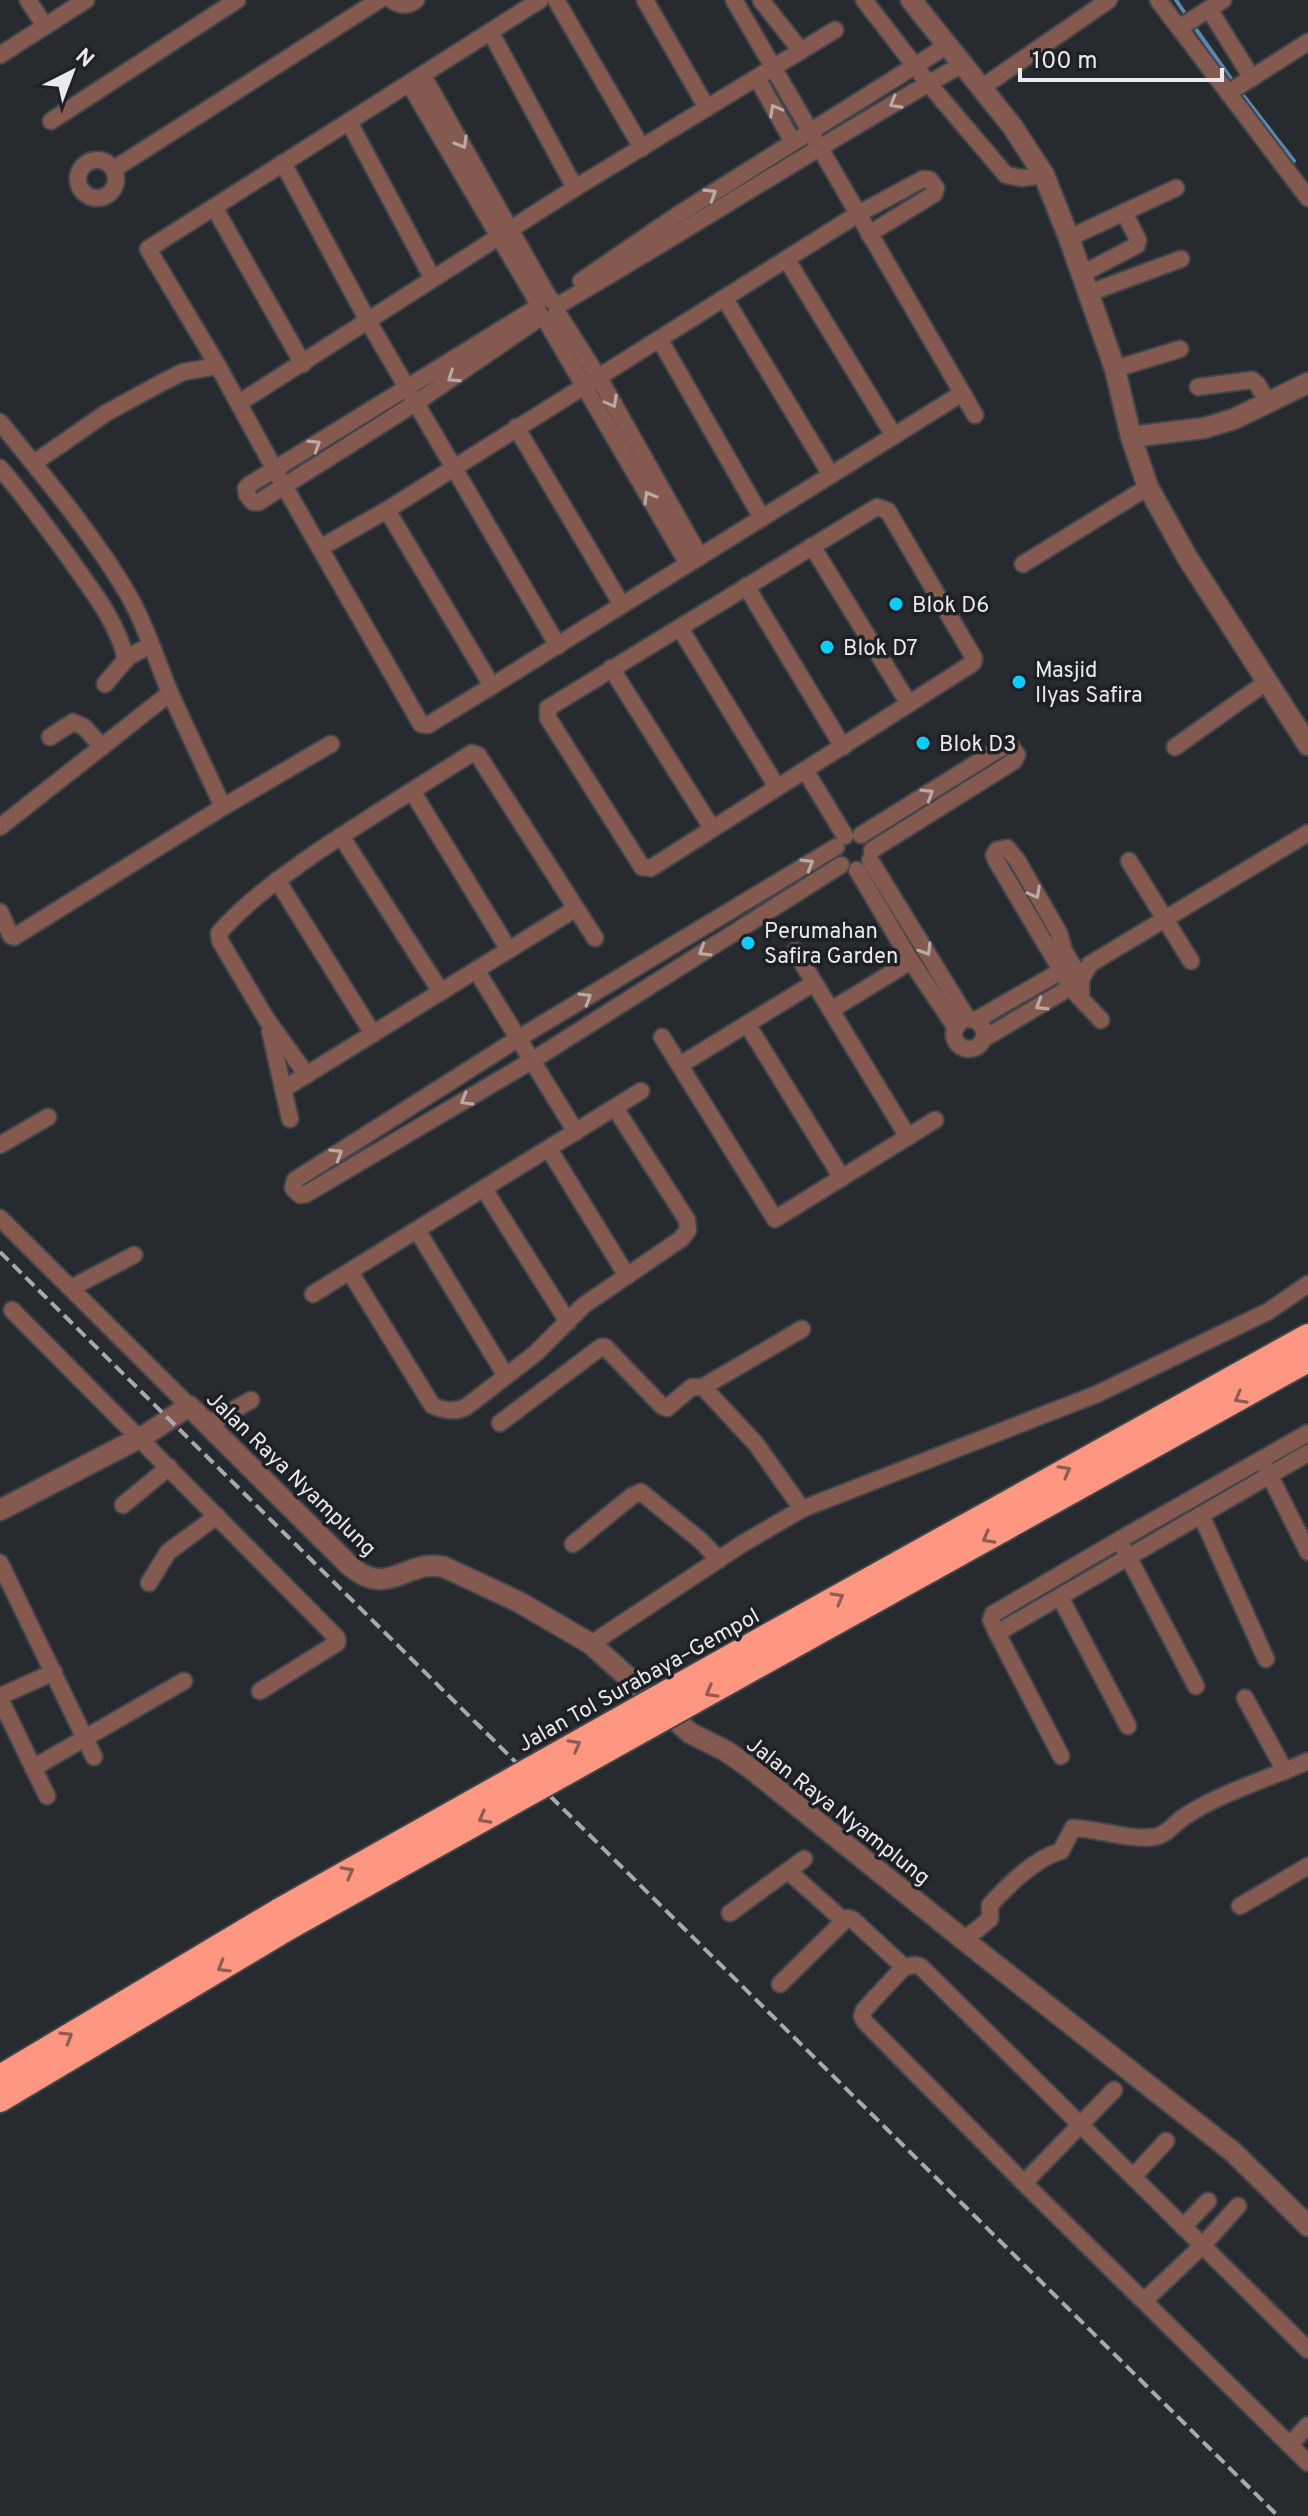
<svg xmlns="http://www.w3.org/2000/svg" width="1308" height="2516" viewBox="0 0 1308 2516" font-family="Overpass,sans-serif">
<rect width="100%" height="100%" fill="#272a2e"/>
<g fill="none" stroke-linecap="round" stroke-linejoin="round">
<g stroke="#5b87ac" stroke-width="4">
<polyline points="1176,0 1188,18"/>
<polyline points="1193,25 1234,83"/>
<polyline points="1239,90 1294,161"/>
</g>
<defs>
<g id="minor">
<polyline points="28,0 45,26"/>
<path d="M392,0c8,6 16,6 24,0"/>
<polyline points="540,0 148,249 218,366 275,470 421,724 428,725 492,686 961,394"/>
<polyline points="556,0 642,148"/>
<polyline points="645,0 707,108"/>
<polyline points="734,0 975,415"/>
<polyline points="761,0 801,51"/>
<polyline points="864,0 928,83 1006,175 1022,178 1044,175"/>
<polyline points="1158,0 1308,198"/>
<polyline points="1209,9 1252,78"/>
<polyline points="1179,28 1223,0"/>
<polyline points="491,33 575,188"/>
<polyline points="0,55 86,0"/>
<polyline points="423,76 549,298 556,304 557,312 599,378 700,557"/>
<polyline points="757,78 793,142"/>
<polyline points="410,85 538,303 537,313 545,319 688,564"/>
<polyline points="981,88 1109,0"/>
<polyline points="1228,93 1308,42"/>
<polyline points="51,121 237,0"/>
<polyline points="349,122 433,279"/>
<circle cx="97" cy="179" r="19"/>
<polyline points="283,163 368,321 558,646"/>
<polyline points="114,169 379,0"/>
<polyline points="214,207 303,364"/>
<polyline points="1069,238 1176,188"/>
<polyline points="787,260 894,436"/>
<polyline points="1082,274 1137,245 1138,240 1124,212"/>
<polyline points="581,281 676,216 948,45"/>
<polyline points="1089,293 1181,259"/>
<polyline points="725,299 831,475"/>
<path d="M557,306c136,-79 268,-165 406,-242"/>
<polyline points="536,308 249,485 246,488 247,495 253,502 259,502 417,402 541,317"/>
<polyline points="660,340 762,518"/>
<polyline points="1115,369 1180,349"/>
<polyline points="1198,387 1252,380 1257,384 1268,402"/>
<polyline points="239,403 575,188 835,30"/>
<path d="M0,422c45,56 93,112 129,174 17,30 28,65 41,97l-170,134"/>
<polyline points="516,427 622,605"/>
<polyline points="34,463 106,413 163,382 183,372 218,366"/>
<path d="M0,468c26,30 49,62 72,94 21,30 46,61 54,98"/>
<polygon points="877,507 888,511 974,658 973,663 651,868 642,867 548,718 548,708"/>
<polyline points="387,510 492,686"/>
<polyline points="812,546 909,704"/>
<polyline points="320,548 387,510 858,214 923,179 930,180 936,188 934,194 869,234"/>
<polyline points="1023,564 1148,487"/>
<polyline points="746,586 843,747"/>
<polyline points="680,628 777,787"/>
<polyline points="611,668 712,828"/>
<polyline points="105,684 128,657 151,645"/>
<polyline points="50,737 73,722 84,727 102,747"/>
<polyline points="1175,747 1268,681"/>
<polyline points="805,770 845,836"/>
<polyline points="412,791 509,950"/>
<polyline points="223,807 331,744"/>
<polyline points="861,835 1004,746 1011,746 1017,755 1014,761 872,850"/>
<polyline points="341,836 441,992"/>
<polyline points="836,847 519,1038 295,1180 293,1188 300,1195 306,1194 533,1060 841,865"/>
<polyline points="870,860 967,1018"/>
<polyline points="1129,861 1191,961"/>
<polyline points="857,870 911,961 956,1028"/>
<polyline points="277,880 373,1034"/>
<polyline points="0,912 11,936 14,937 223,807 170,693"/>
<polyline points="795,951 908,1137"/>
<polyline points="476,970 576,1132"/>
<path d="M1081,997v-18l-17,-28 -5,-18 -42,-73 -10,-12 -10,2 -3,5 3,7 64,108c10,22 24,32 40,50"/>
<polyline points="831,1010 911,961"/>
<circle cx="969" cy="1034" r="15"/>
<polyline points="976,1020 1068,967"/>
<polyline points="747,1024 842,1178"/>
<polyline points="270,1031 290,1119"/>
<polyline points="662,1037 775,1219 935,1120"/>
<polyline points="985,1038 1069,988 1081,979 1090,964 1308,833"/>
<polyline points="680,1065 814,983"/>
<path d="M307,1075l-40,-55 -47,-79 -1,-8c29,-33 65,-58 101,-83 50,-33 101,-65 152,-97l6,2 117,183"/>
<polyline points="285,1088 575,909"/>
<polyline points="0,1145 48,1117"/>
<polyline points="549,1149 627,1276"/>
<polyline points="484,1189 568,1322"/>
<polyline points="0,1218 189,1406"/>
<polyline points="417,1230 506,1376"/>
<path d="M350,1272l82,133c10,6 24,7 34,2l70,-54 48,-48 97,-66 7,-9 -1,-10 -72,-112"/>
<polyline points="71,1288 134,1255"/>
<polyline points="313,1294 641,1091"/>
<polyline points="12,1310 337,1638 337,1643 260,1691"/>
<polyline points="703,1387 756,1444 802,1509"/>
<polyline points="500,1423 601,1347 605,1347 662,1406 667,1408 692,1387 703,1387 802,1329"/>
<polyline points="209,1424 251,1400"/>
<polyline points="1266,1468 1308,1552"/>
<polyline points="123,1505 169,1467"/>
<polyline points="1201,1515 1266,1659"/>
<polyline points="573,1544 632,1496 641,1492 701,1541 719,1560"/>
<polyline points="1124,1549 1196,1686"/>
<polyline points="0,1563 94,1757"/>
<polyline points="149,1583 168,1552 217,1516"/>
<polyline points="1060,1597 1128,1726"/>
<polyline points="997,1633 1308,1453"/>
<polyline points="591,1644 742,1544 802,1509 1097,1394 1269,1311 1308,1284"/>
<polyline points="1245,1698 1285,1771"/>
<polyline points="1061,1756 997,1633 991,1620 993,1614 1119,1540 1308,1433"/>
<polyline points="33,1768 184,1681"/>
<polyline points="47,1796 0,1699 3,1695 54,1672"/>
<polyline points="788,1871 844,1921 847,1918 852,1919 904,1967 915,1965 920,1966 1308,2350"/>
<polyline points="1240,1906 1308,1866"/>
<polyline points="730,1913 804,1859"/>
<path d="M964,1940l26,-21v-14c19,-21 44,-46 71,-54l12,-23c26,1 54,12 80,9 13,-1 20,-13 31,-20 33,-23 86,-39 124,-56"/>
<polyline points="904,1967 864,2010 862,2016 865,2022 1024,2183 1308,2463"/>
<polyline points="780,1984 844,1921"/>
<polyline points="1133,2177 1166,2141"/>
<polyline points="1024,2183 1114,2090"/>
<polyline points="1183,2227 1208,2201"/>
<polyline points="1144,2301 1202,2246 1238,2206"/>
<polyline points="1290,2445 1308,2425"/>
</g>
<g id="tertiary">
<polyline points="911,0 1012,126 1044,175 1069,238 1115,369 1131,437 1148,487 1187,557 1308,745"/>
<polyline points="1131,437 1204,428 1234,419 1308,383"/>
<path d="M0,1510l147,-76 42,-28 160,159c40,35 57,-7 95,2l75,35 72,42 99,89 36,18 27,19 211,170 269,212 75,74"/>
</g>
<g id="motorway">
<polyline points="769,1635 1308,1336"/>
<polyline points="779,1654 1308,1360"/>
<polyline points="0,2077 280,1910"/>
<polyline points="0,2100 290,1927"/>
</g>
</defs>
<use href="#minor" stroke="#424549" stroke-width="20"/>
<use href="#tertiary" stroke="#424549" stroke-width="24"/>
<use href="#motorway" stroke="#424549" stroke-width="28"/>
<use href="#minor" stroke="#835950" stroke-width="16"/>
<use href="#tertiary" stroke="#835950" stroke-width="20"/>
<use href="#motorway" stroke="#fe9782" stroke-width="24"/>
<polyline stroke="#a7aaad" stroke-width="4" stroke-dasharray="12 6" stroke-linecap="butt" points="0,1252 1278,2516"/>
<defs>
<g id="motorway-bridge">
<polyline points="280,1910 769,1635"/>
<polyline points="290,1927 779,1654"/>
</g>
</defs>
<use href="#motorway-bridge" stroke="#424549" stroke-width="28" stroke-linecap="butt"/>
<use href="#motorway-bridge" stroke="#fe9782" stroke-width="24"/>
</g>
<defs><path id="oneway-chevron" d="M-2-3.5L2.5 0L-2 3.5" fill="none" stroke-width="1.6" stroke-linecap="round" stroke-linejoin="round" transform="scale(2)"/></defs>
<g stroke="#bba9a6">
<use href="#oneway-chevron" transform="translate(895 103) rotate(150)"/>
<use href="#oneway-chevron" transform="translate(775 110) rotate(-119)"/>
<use href="#oneway-chevron" transform="translate(462 143) rotate(60)"/>
<use href="#oneway-chevron" transform="translate(711 194) rotate(-32)"/>
<use href="#oneway-chevron" transform="translate(453 377) rotate(146)"/>
<use href="#oneway-chevron" transform="translate(612 402) rotate(61)"/>
<use href="#oneway-chevron" transform="translate(315 445) rotate(-32)"/>
<use href="#oneway-chevron" transform="translate(649 497) rotate(-120)"/>
<use href="#oneway-chevron" transform="translate(928 794) rotate(-32)"/>
<use href="#oneway-chevron" transform="translate(808 864) rotate(-31)"/>
<use href="#oneway-chevron" transform="translate(1035 893) rotate(61)"/>
<use href="#oneway-chevron" transform="translate(926 950) rotate(58)"/>
<use href="#oneway-chevron" transform="translate(704 951) rotate(148)"/>
<use href="#oneway-chevron" transform="translate(586 998) rotate(-31)"/>
<use href="#oneway-chevron" transform="translate(1041 1005) rotate(149)"/>
<use href="#oneway-chevron" transform="translate(466 1100) rotate(150)"/>
<use href="#oneway-chevron" transform="translate(337 1154) rotate(-32)"/>
</g>
<g stroke="#8e5c53">
<use href="#oneway-chevron" transform="translate(1240 1398) rotate(151)"/>
<use href="#oneway-chevron" transform="translate(1065 1471) rotate(-29)"/>
<use href="#oneway-chevron" transform="translate(988 1538) rotate(151)"/>
<use href="#oneway-chevron" transform="translate(838 1598) rotate(-29)"/>
<use href="#oneway-chevron" transform="translate(711 1692) rotate(151)"/>
<use href="#oneway-chevron" transform="translate(575 1745) rotate(-29)"/>
<use href="#oneway-chevron" transform="translate(484 1818) rotate(151)"/>
<use href="#oneway-chevron" transform="translate(348 1872) rotate(-29)"/>
<use href="#oneway-chevron" transform="translate(223 1967) rotate(149)"/>
<use href="#oneway-chevron" transform="translate(67 2037) rotate(-31)"/>
</g>
<g fill="#10cafa" stroke="#1e2024" stroke-width="3">
<circle cx="896" cy="604" r="8"/>
<circle cx="827" cy="647" r="8"/>
<circle cx="1019" cy="682" r="8"/>
<circle cx="923" cy="743" r="8"/>
<circle cx="748" cy="943" r="8"/>
</g>
<g text-anchor="middle" stroke-width="7" stroke-linejoin="round" paint-order="stroke">
<g font-size="22" fill="#e8eaed" stroke="#1e2024" text-anchor="start">
<text x="912" y="612">Blok D6</text>
<text x="843" y="655">Blok D7</text>
<text x="1035" y="677">Masjid<tspan x="1035" dy="25">Ilyas Safira</tspan></text>
<text x="939" y="751">Blok D3</text>
<text x="764" y="938">Perumahan<tspan x="764" dy="25">Safira Garden</tspan></text>
</g>
<g font-size="22" fill="#e8eaed" stroke="#1e2024">
<text transform="translate(292 1473) rotate(44)" y="8">Jalan Raya Nyamplung</text>
<text transform="translate(638 1679) rotate(-29)" y="8">Jalan Tol Surabaya–Gempol</text>
<text transform="translate(839 1810) rotate(38)" y="8">Jalan Raya Nyamplung</text>
</g>
</g>
<g transform="translate(72 72) rotate(42)" stroke="#1e2024" stroke-width="6" paint-order="stroke">
<path d="M0-6L14 30L0 20L-14 30Z" fill="#e8eaed"/>
<text y="-12" font-size="22" font-weight="bold" text-anchor="middle" fill="#e8eaed">N</text>
</g>
<path d="M1020 68v12h202v-12" fill="none" stroke="#e8eaed" stroke-width="4"/>
<text x="1032" y="68" font-size="24" fill="#e8eaed" stroke="#1e2024" stroke-width="6" paint-order="stroke">100 m</text>
</svg>
